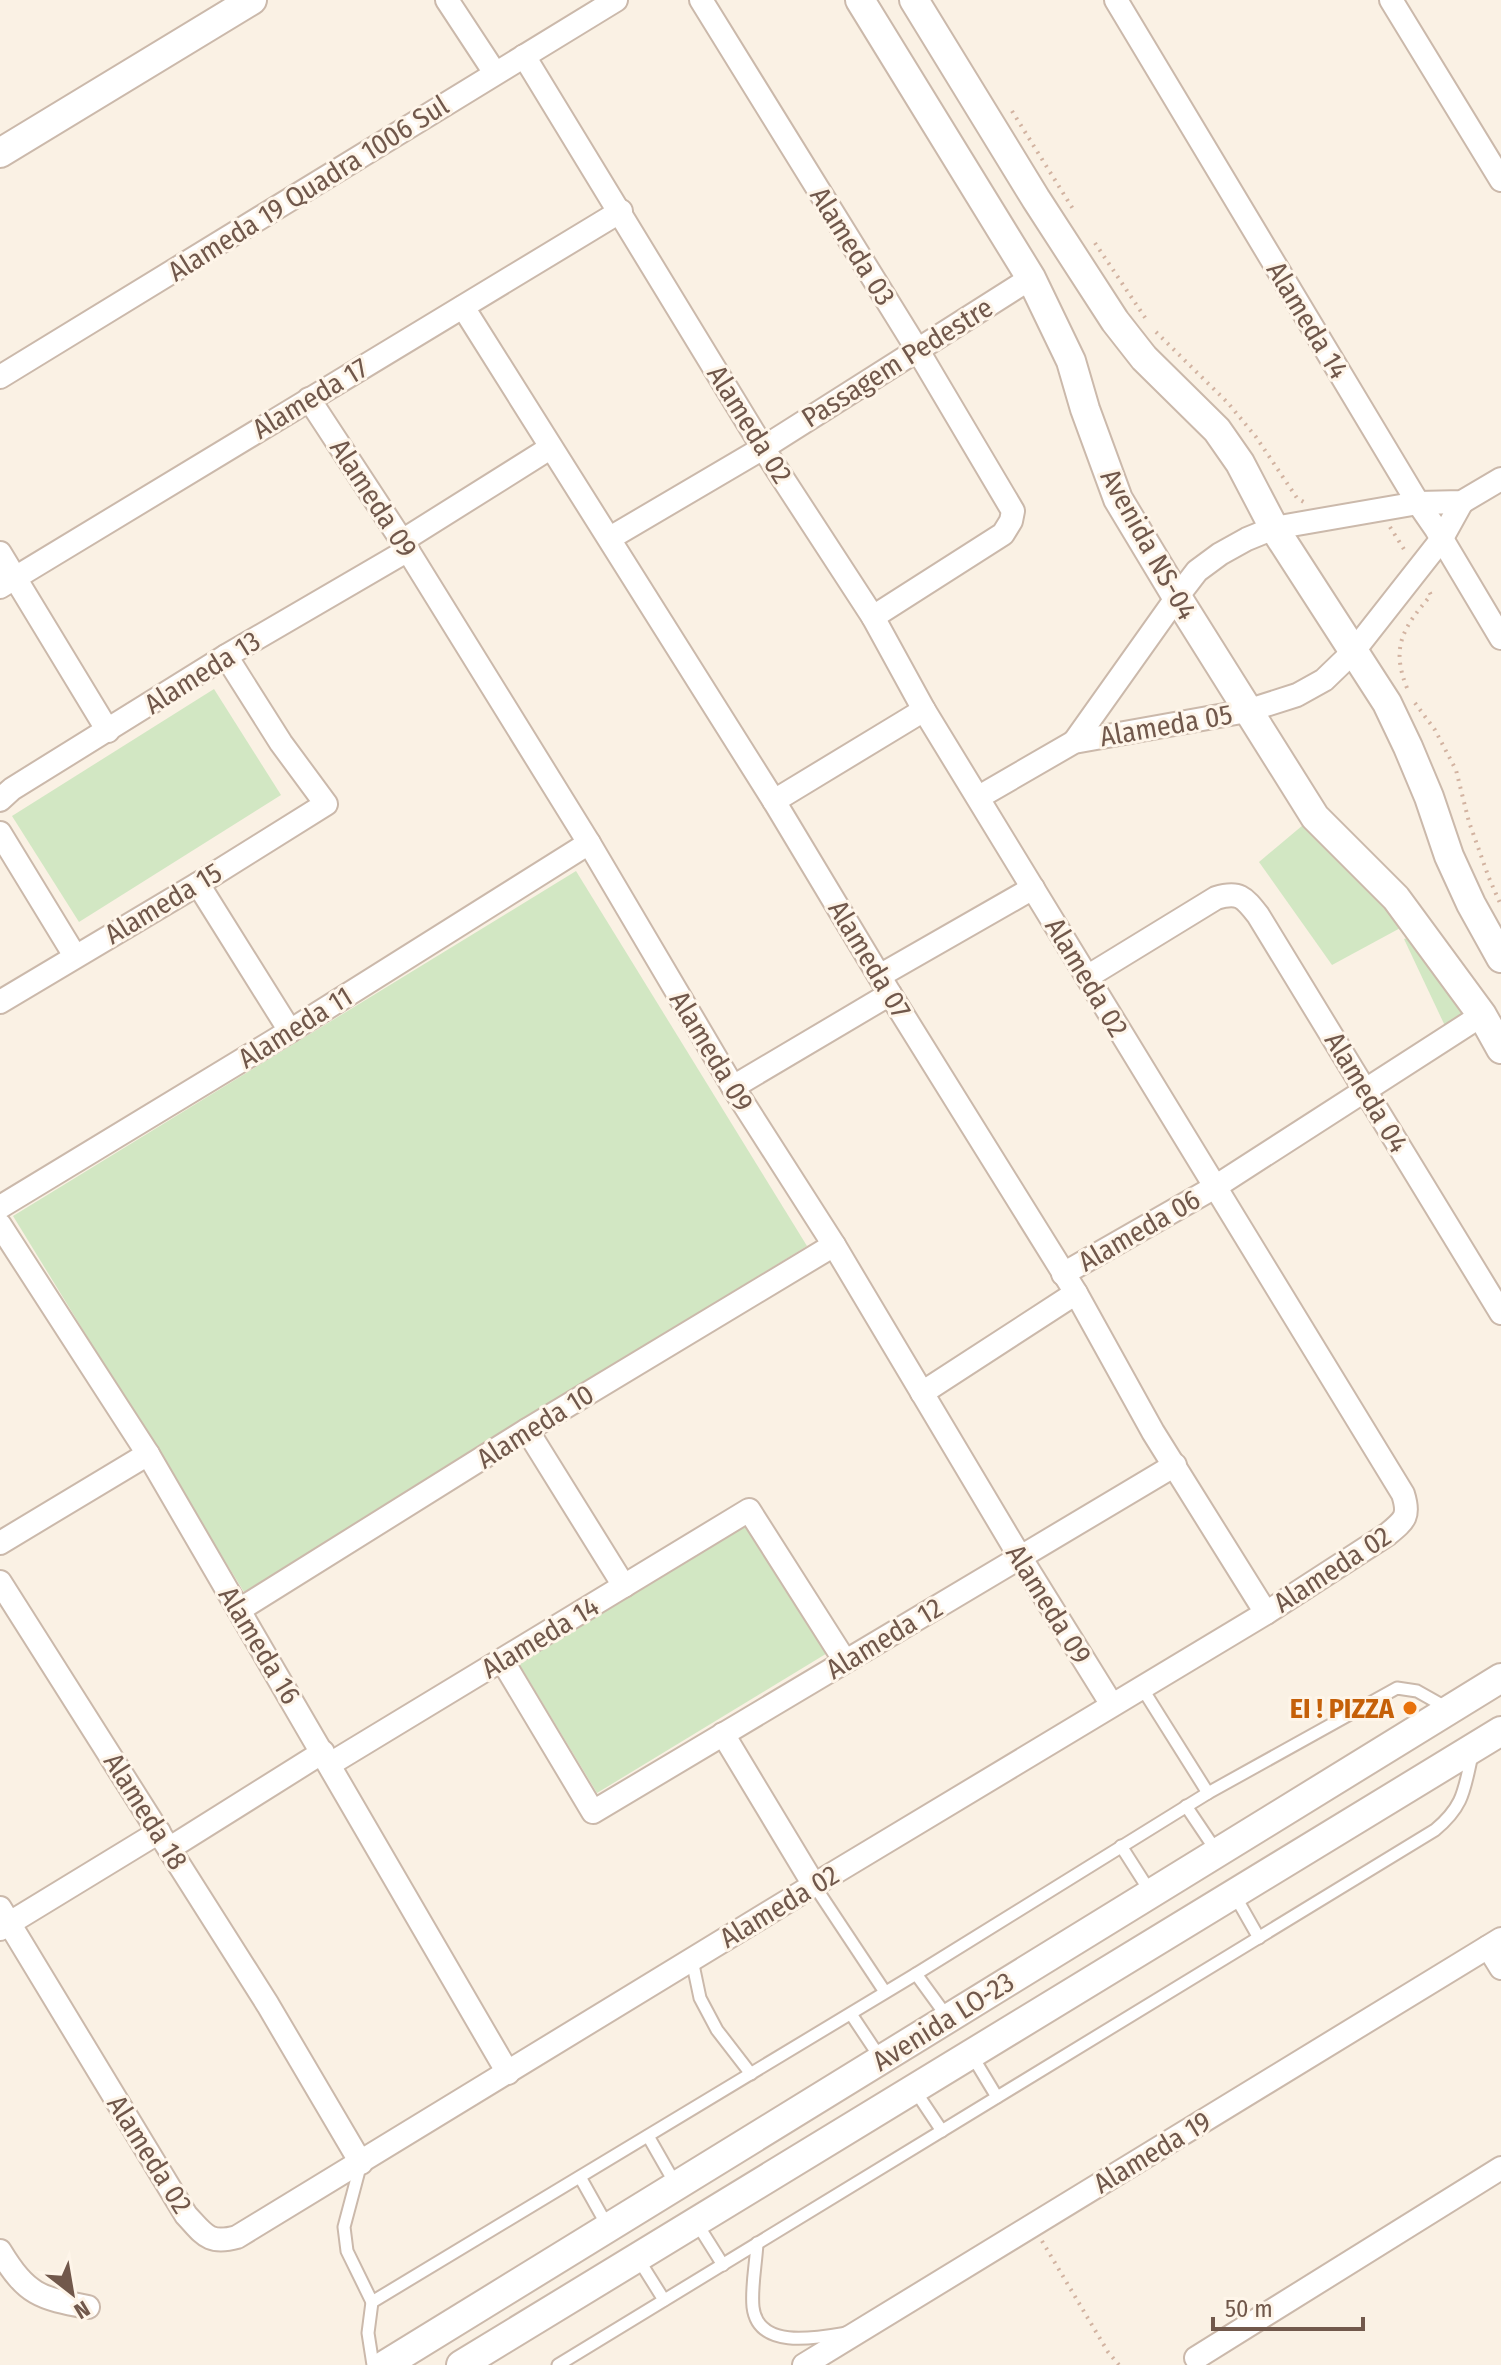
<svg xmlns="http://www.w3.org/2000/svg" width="1501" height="2365" viewBox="0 0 1501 2365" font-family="'Fira Sans Condensed',sans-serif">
<rect width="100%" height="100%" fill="#faf1e4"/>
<g fill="#d2e7c3">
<polygon points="214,689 281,795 79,922 12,816"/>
<polygon points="1309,820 1404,926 1332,965 1259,862"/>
<polygon points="576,871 807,1246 244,1592 13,1216"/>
<polygon points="1417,935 1470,1010 1446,1028 1404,939"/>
<polygon points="751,1523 829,1652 597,1793 519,1664"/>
</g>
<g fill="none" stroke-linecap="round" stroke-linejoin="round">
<defs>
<g id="service">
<polyline points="1142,1688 1208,1793"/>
<polyline points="1186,1806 1217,1852"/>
<polyline points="1121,1846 1151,1893"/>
<polyline points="814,1885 885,1992"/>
<polyline points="1234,1894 1259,1938"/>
<polyline points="692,1960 700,1998 717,2030 751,2074"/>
<polyline points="916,1974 948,2018"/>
<polyline points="851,2014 881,2059"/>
<polyline points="971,2054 997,2097"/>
<polyline points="914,2089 942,2131"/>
<polyline points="648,2136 676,2185"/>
<polyline points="361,2163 344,2227 347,2251 372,2302"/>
<polyline points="580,2177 608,2227"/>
<polyline points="696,2222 723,2265"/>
<path d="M757,2243c-1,21 -6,44 -4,64 5,43 64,31 93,26"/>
<polyline points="637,2257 664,2300"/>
<polyline points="373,2365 368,2333 372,2302 916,1974 1208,1793 1397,1688 1417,1691 1449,1709"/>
<path d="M558,2365l877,-535c29,-24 29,-40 37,-75"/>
</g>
<g id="minor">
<polyline points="447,0 495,73"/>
<polyline points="701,0 917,349 1013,511 1011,521 1003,534 873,617"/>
<polyline points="1116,0 1418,503 1436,529 1501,638"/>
<polyline points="1391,0 1501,180"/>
<polyline points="463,307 774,801 890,994 1076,1293 1153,1432 1266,1613"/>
<polyline points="0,377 616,0"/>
<polyline points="309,399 402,541 589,843 733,1087 834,1245 1020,1557 1112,1705"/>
<polyline points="610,538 763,448 1031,278"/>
<polyline points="402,541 550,448"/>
<polyline points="0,553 108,731"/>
<polyline points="0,587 621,211"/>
<polyline points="1074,742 1177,597 1197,571 1220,554 1247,539 1274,528 1418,503 1462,502 1501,479"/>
<polyline points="979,797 1074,742 1247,711 1297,695 1324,680 1353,652 1441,540 1462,502"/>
<polyline points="0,800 12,789 226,656 408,550"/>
<polyline points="774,801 924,710"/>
<polyline points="0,833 75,956"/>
<polyline points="198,884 290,1031"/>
<polyline points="881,975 1033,888"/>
<path d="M1087,977l129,-79c23,-7 28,-1 42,17l243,398"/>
<polyline points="0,1002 198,884 326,804 281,743 226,656"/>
<polyline points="733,1087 890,994"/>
<polyline points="0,1207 290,1031 589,843"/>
<polyline points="0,1225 148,1454 508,2073"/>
<polyline points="1063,1274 1215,1187 1482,1015"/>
<polyline points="922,1393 1076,1293"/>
<polyline points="527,1430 624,1586"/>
<polyline points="0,1543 148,1454"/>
<polyline points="0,1582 268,2005 361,2163"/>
<polyline points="239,1610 527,1430 834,1245"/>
<polyline points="502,1660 593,1812 1175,1465"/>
<polyline points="723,1734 814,1885"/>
<polyline points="330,1764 749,1510 845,1661"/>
<polyline points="170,1848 323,1752"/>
<path d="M0,1908l186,307c18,19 22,30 51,22l577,-352 452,-272 122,-79c17,-14 22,-18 15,-40l-479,-784 -51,-93 -110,-169 -239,-392"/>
<polyline points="0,1929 159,1832"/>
<polyline points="1488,1947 1501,1968"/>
<path d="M0,2251c27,44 39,47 88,56"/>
<polyline points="1196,2358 1501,2168"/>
<polyline points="804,2365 1501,1939"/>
</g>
<g id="tertiary">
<polyline points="860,0 1031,278 1071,361 1085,409 1118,499 1177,597 1315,817 1396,898 1482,1015 1501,1049"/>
<polyline points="914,0 1036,199 1115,321 1144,358 1217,430 1240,463 1274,528 1387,703 1408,747 1429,797 1449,856 1471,904 1501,958"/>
<polyline points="0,153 252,0"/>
<polyline points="385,2365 1501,1678"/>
<polyline points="461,2365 1501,1731"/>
</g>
</defs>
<use href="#service" stroke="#cbb9ab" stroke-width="15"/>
<use href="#minor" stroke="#cbb9ab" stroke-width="26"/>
<use href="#tertiary" stroke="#cbb9ab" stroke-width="32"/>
<g stroke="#d2b3a1" stroke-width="4" stroke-dasharray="2 6" stroke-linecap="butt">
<polyline points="1012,111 1073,209"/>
<polyline points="1095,243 1146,319"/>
<polyline points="1156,332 1228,403 1256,437 1297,498 1304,502"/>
<polyline points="1390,527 1407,554"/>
<path d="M1407,688c-17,-42 -3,-61 24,-93l-3,-6"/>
<polyline points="1415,703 1435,730 1456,770 1469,822 1489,878 1500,903"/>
<polyline points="1042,2241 1108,2352 1119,2365"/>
</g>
<use href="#service" stroke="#fff" stroke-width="11"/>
<use href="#minor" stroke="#fff" stroke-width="22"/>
<use href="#tertiary" stroke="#fff" stroke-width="28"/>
</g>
<circle fill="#e8710a" stroke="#fef5e9" stroke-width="3" cx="1410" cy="1708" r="8"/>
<g text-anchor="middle" stroke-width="6" stroke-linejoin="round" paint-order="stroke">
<g font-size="28" fill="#71584b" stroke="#fef5e9">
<text transform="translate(308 188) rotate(-32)" y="10">Alameda 19 Quadra 1006 Sul</text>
<text transform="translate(853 246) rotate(58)" y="10">Alameda 03</text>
<text transform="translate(1308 320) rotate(59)" y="10">Alameda 14</text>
<text transform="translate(897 362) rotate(-32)" y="10">Passagem Pedestre</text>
<text transform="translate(310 398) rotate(-31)" y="10">Alameda 17</text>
<text transform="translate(750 424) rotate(58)" y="10">Alameda 02</text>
<text transform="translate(374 498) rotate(57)" y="10">Alameda 09</text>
<text transform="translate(1149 544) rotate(61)" y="10">Avenida NS-04</text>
<text transform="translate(202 672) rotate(-32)" y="10">Alameda 13</text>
<text transform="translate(1166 725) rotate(-10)" y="10">Alameda 05</text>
<text transform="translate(163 903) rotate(-31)" y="10">Alameda 15</text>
<text transform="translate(870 959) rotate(59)" y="10">Alameda 07</text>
<text transform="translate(1087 977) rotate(59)" y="10">Alameda 02</text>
<text transform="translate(295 1027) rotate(-32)" y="10">Alameda 11</text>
<text transform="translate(712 1051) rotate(59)" y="10">Alameda 09</text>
<text transform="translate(1367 1092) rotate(59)" y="10">Alameda 04</text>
<text transform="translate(1139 1230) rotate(-30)" y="10">Alameda 06</text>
<text transform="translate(535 1426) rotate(-32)" y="10">Alameda 10</text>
<text transform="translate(1332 1569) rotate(-33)" y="10">Alameda 02</text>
<text transform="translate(1049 1604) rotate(58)" y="10">Alameda 09</text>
<text transform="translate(540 1637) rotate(-31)" y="10">Alameda 14</text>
<text transform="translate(884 1638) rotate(-31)" y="10">Alameda 12</text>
<text transform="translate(260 1645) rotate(59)" y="10">Alameda 16</text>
<text transform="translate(146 1811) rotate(58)" y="10">Alameda 18</text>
<text transform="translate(779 1906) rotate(-31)" y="10">Alameda 02</text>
<text transform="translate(943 2021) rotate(-32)" y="10">Avenida LO-23</text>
<text transform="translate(1152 2152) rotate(-31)" y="10">Alameda 19</text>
<text transform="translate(150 2154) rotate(58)" y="10">Alameda 02</text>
</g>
<g font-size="28" font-weight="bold" fill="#c56008" stroke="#fef5e9" text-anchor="end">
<text x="1394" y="1718">EI ! PIZZA</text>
</g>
</g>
<g transform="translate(72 2293) rotate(149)" stroke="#fef5e9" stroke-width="6" paint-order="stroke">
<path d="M0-6L14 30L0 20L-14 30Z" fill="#71584b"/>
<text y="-12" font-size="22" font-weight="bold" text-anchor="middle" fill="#71584b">N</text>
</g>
<path d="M1213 2317v12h150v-12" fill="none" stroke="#71584b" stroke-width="4"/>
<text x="1225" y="2317" font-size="24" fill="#71584b" stroke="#fef5e9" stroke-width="6" paint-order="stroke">50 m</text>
</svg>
